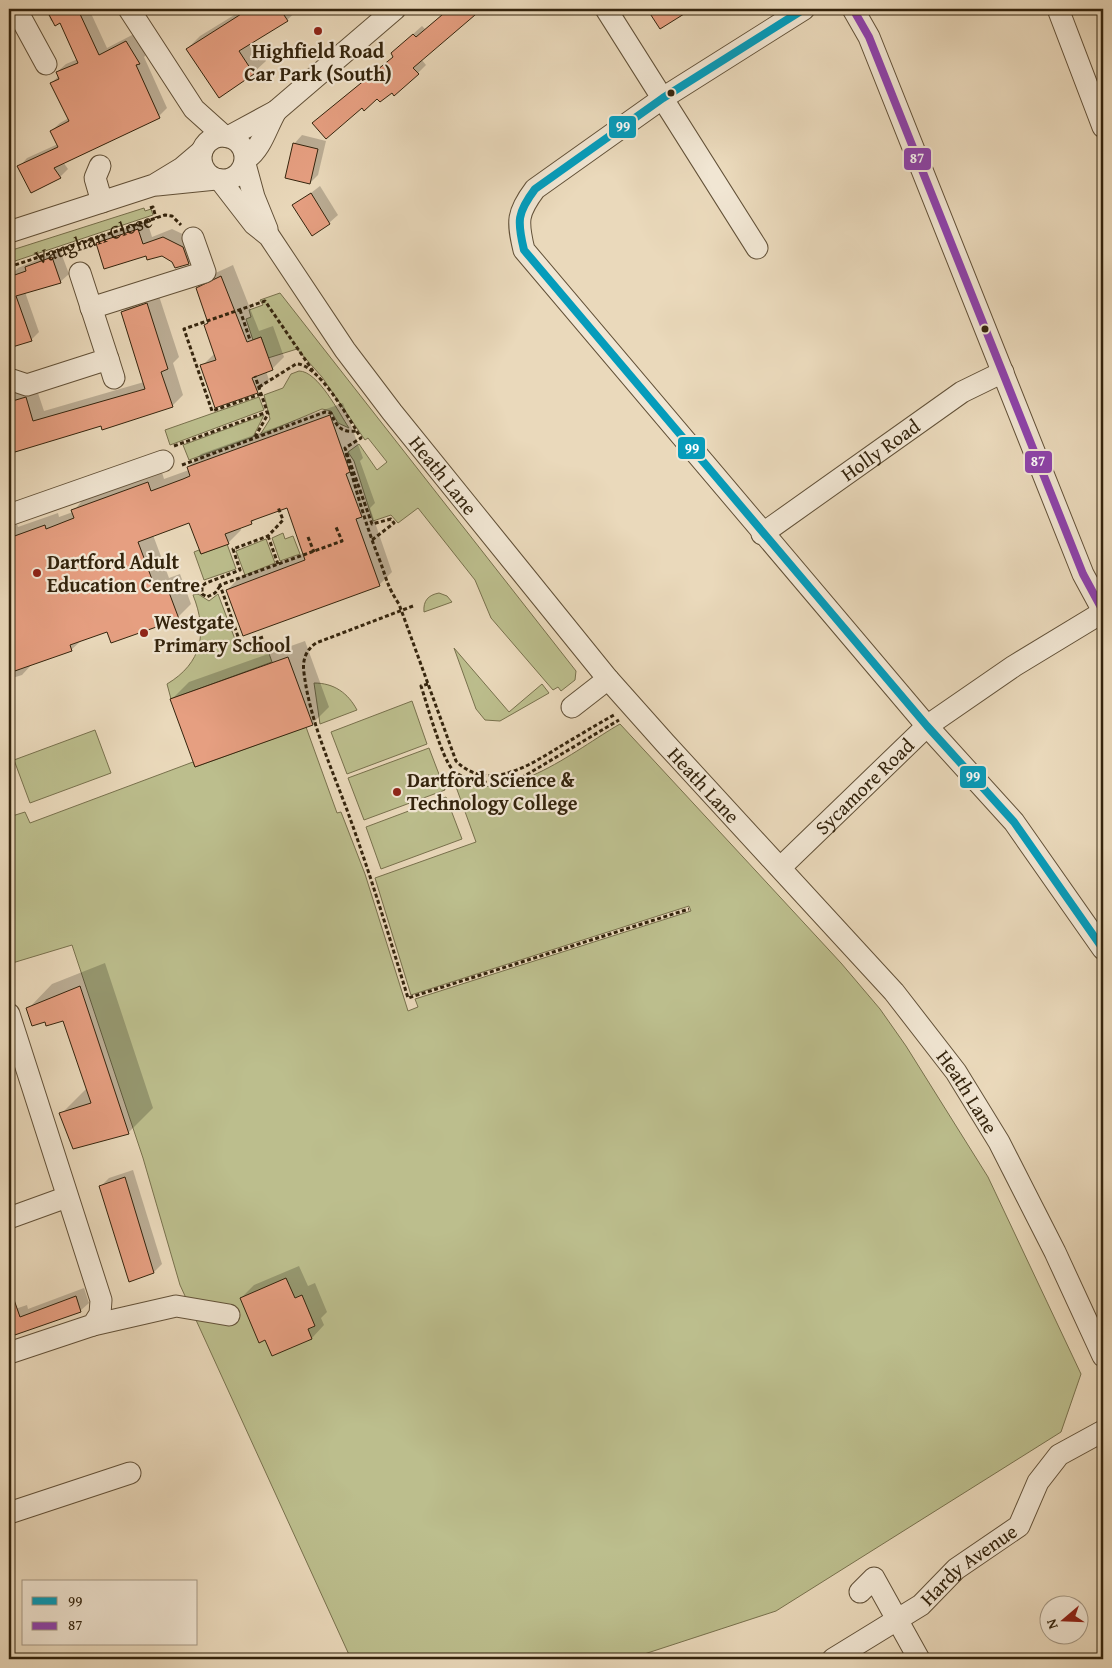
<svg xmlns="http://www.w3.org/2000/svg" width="1112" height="1668" viewBox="0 0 1112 1668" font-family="'Gentium Book Plus',serif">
<rect width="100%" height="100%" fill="#ead9bb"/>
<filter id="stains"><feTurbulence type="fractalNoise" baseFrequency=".004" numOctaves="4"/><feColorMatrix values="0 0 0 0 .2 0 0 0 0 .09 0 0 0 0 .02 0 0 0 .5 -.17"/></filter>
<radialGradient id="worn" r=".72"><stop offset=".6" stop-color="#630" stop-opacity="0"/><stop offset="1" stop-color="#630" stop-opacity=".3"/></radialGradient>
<g fill="#bcbe8d" stroke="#78714d">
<polygon points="144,208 145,211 151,209 153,215 9,263 9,251"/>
<polygon points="280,293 576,671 575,680 561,691 558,687 553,690 491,618 475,580 418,508 398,523 391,515 373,521 354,461 348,452 359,444 377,470 387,462 368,438 365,440 322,377 297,349 268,358 261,337 253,340 246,319 251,317 249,310 263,305 260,300"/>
<path d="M299,371c19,0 40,42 50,57l-11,-5 -7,-12 -9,-2 -62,26 10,-16 -6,-24 19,-7 8,-14z"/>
<polygon points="259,397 264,410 170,445 165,430"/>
<polygon points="264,415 253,437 189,460 183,445"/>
<polygon points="283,533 285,539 293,536 300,554 280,561 272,538"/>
<polygon points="266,539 275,563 245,575 236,551"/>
<polygon points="227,544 236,569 204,580 194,552 199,550 201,554"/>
<path d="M439,593l8,3 5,6 -28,10c-1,-11 4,-17 15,-19z"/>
<path d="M198,594l11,7 9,-7 21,56 26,-8 7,20 -101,37 -4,-15c35,-21 41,-51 26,-89z"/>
<polygon points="454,648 509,712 542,684 549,693 500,721 485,720 476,709"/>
<path d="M314,683c20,0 34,10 43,27l-37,14z"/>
<polygon points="412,701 427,744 347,774 331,732"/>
<path d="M620,724l221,239 39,46 26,37 82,131 93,197 -20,58 -285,179 -147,48h-278l-171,-374 -37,-127 -71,-213 -63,19v-147l16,-5 5,11 163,-61 2,5 111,-40 31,86 4,-1 24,62 43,137 10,-4 -3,-8 276,-88 -2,-5 -278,89 -36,-117 101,-36 -25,-69c48,42 126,-25 169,-49z"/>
<polygon points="95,730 111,773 30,803 14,760"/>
<polygon points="429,748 445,790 364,820 348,778"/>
<polygon points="446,797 462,839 381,869 366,827"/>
</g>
<g fill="#0003">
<polygon points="32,9 89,9 107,48 134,34 147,54 144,57 167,108 159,116 63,162 68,169 60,177 19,167 27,158 58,144 51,131 60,123 69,118 51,83 59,76 57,72 66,64 78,59 61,22 51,21 46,10 35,14"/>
<polygon points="244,9 299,9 287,20 253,41 266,61 253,73 187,49 200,36"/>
<polygon points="449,9 478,9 421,59 426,65 418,73 392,91 362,106 322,115 394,56 392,53 422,26 425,29"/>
<polygon points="302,135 326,141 318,175 310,183 294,144"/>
<polygon points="320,186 338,215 329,223 294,206"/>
<polygon points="147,221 152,237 172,229 191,238 197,255 188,263 174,261 162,254 147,254 97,243 105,235"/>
<polygon points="60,250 69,274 60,282 25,292 39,332 31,340 9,347 9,277 18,268"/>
<polygon points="233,265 259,331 273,326 284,357 272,369 266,371 269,380 257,392 202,366 215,353 205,325 209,321 197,288 209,276"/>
<polygon points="158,293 179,357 173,363 183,395 172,406 16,450 9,431 10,395 36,387 44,411 144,382 122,312 133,301"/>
<polygon points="343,403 363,458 360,461 375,503 370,508 392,572 379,585 227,590 240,577 304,553 287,506 257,518 251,523 240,527 241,530 228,543 190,521 153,535 169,578 180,574 191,604 178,617 108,630 83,639 71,650 33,663 22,675 9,679 9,527 17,524 18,527 58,513 59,517 73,512 85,497 161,469 164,479 189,470 188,467 201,454"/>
<polygon points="305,641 329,707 312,724 172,699 189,682"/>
<polygon points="105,963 153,1108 128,1133 61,1114 87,1088 64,1019 46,1021 28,1009 52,984"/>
<polygon points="133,1170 162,1264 154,1272 130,1280 101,1186 109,1178"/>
<polygon points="299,1266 308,1286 315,1283 327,1312 321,1318 324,1325 312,1338 266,1338 241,1298 254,1285"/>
<polygon points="84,1288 89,1303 80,1311 9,1336 9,1311 27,1305 28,1309"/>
</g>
<g fill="#e69f81" stroke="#34240d">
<polygon points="46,9 89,9 80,14 99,55 126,41 140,64 136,65 160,118 54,168 61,178 31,193 17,166 58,147 50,131 69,121 50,83 59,79 56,72 78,63 60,23 55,26"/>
<polygon points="249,9 280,9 288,21 239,51 254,74 219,98 186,49"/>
<polygon points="449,9 482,9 413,68 419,74 394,96 392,93 380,102 377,99 364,111 362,108 326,139 312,123 393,57 391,53 413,34 416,37"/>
<polygon points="647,9 692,9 660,29"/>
<polygon points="293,143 318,149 310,184 285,178"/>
<polygon points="311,193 330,224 312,236 292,205"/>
<polygon points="138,229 143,244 163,237 183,247 189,264 175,268 172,262 162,256 147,260 146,256 104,269 96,243"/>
<polygon points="52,257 61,283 16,296 32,341 9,348 9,277 26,271 25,267"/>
<polygon points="221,276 247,342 261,337 273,370 252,378 258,393 215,408 200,365 216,360 204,325 208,323 196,288"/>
<polygon points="147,303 168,369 161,372 173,407 102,430 101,426 15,452 9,433 9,402 26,397 33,421 145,389 121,312"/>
<polygon points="330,415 350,472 346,474 362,517 356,519 380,586 243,636 226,590 305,560 287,508 251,521 252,524 225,534 229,544 201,554 189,523 138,542 156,590 167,587 179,619 111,643 107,632 70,645 72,651 9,673 9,538 45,525 46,529 74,518 71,510 148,482 151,491 183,479 190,476 187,467"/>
<polygon points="288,657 313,725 195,767 170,699"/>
<polygon points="80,986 129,1134 73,1149 59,1113 91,1103 63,1021 46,1026 45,1022 32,1026 26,1008"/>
<polygon points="125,1177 154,1273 129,1282 99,1186"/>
<polygon points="286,1278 295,1298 302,1295 315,1326 308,1329 312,1339 272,1356 265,1340 259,1343 240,1298"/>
<polygon points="9,1291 11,1291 20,1317 76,1296 81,1312 9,1337"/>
</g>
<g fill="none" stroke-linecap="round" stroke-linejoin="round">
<defs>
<g id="minor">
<polyline points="16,9 46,64"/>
<polyline points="129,9 194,109 224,136"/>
<polyline points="606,9 757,248"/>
<path d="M804,9l-141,89 -128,91c-18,24 -18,32 -11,61l403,476 87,96 89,127"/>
<polyline points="853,9 869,37 1083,574 1103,611"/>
<polyline points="1058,9 1103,127"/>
<circle cx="223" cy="158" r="22"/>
<polyline points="228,137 276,111 395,9"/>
<path d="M246,159c15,-9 21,-33 30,-48"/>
<polyline points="245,164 254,197 267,229"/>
<polyline points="100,166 95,178 102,202"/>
<path id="s2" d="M220,180l34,44 15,12 76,114 47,62 216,267 57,64 229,249 62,80 43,70 56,110 48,104"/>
<polyline points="157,185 216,179"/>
<polyline points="9,232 154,185 182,168 202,151"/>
<polyline points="91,308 205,272 193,238"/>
<polyline points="108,359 114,378"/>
<polyline points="9,379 27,385 108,359 80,273"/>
<polyline points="9,515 163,461"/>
<path id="s3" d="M762,534l200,-142 41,-20"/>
<polyline points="572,707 608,679"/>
<path id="s4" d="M781,867l146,-141 87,-60 89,-54"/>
<polyline points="9,1014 101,1300 100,1314 93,1325 9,1353"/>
<polyline points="9,1218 67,1197"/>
<polyline points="93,1325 176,1306 229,1315"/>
<polyline points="9,1513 130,1473"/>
<polyline points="860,1592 874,1578 919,1659"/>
<path id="s5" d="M833,1659l88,-54 35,-36 63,-43 19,-44 21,-27 44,-24"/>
</g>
</defs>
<use href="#minor" stroke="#625138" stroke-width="23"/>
<g stroke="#34240d" stroke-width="3" stroke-dasharray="4 2.5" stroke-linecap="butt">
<polyline points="150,208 153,207 156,218"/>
<path id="s1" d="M9,267l156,-52 7,1 9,9"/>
<polyline points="240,310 250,340"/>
<path d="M259,387l37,-23c22,-1 53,55 65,74l-16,10 27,76 19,-5 3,4 -22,17"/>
<polyline points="261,394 212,411 184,329 265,301 313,371"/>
<polyline points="255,437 268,414 255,376"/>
<polyline points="174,446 267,412"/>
<path d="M346,453c10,37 20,73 34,108 7,19 7,25 19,43l57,157c32,32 74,4 105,-15 17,-10 35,-21 53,-31"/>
<path d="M182,465l143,-53 6,1c5,13 10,20 25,18"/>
<polyline points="268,536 278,564"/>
<polyline points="308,537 314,552"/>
<polyline points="220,586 215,593 207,597 202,594 202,586 206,583 240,570 233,549 268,536 283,520 278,507"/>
<path d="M413,606l-97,37c-10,7 -14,17 -12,30 6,50 30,100 47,148 21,59 39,118 57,177l281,-89"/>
<polyline points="263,637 241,645 220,585 342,541 336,527"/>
<path d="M428,684l-7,2c6,18 21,73 32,84 17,16 47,14 68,8l98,-58"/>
</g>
<use href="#minor" stroke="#f1e6d3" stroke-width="21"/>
<defs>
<path id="bus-1" d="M804,9l-141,89 -128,91c-18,24 -18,32 -11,61l403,476 87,96 89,127"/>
<polyline id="bus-2" points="853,9 869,37 1083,574 1103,611"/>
</defs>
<use href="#bus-1" stroke="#f1e6d3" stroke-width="11"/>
<use href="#bus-2" stroke="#f1e6d3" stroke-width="11"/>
<use href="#bus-1" stroke="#059cbb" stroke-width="8"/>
<use href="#bus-2" stroke="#8e44ad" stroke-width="8"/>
</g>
<g fill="#8f2418" stroke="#f1e6d3" stroke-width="2">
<circle cx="318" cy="31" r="5"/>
<circle cx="37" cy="573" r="5"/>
<circle cx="144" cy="633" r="5"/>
<circle cx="397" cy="792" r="5"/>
</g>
<g fill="#34240d" stroke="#f1e6d3" stroke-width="2">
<circle cx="671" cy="93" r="4.5"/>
<circle cx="985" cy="329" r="4.5"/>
</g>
<g text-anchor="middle" stroke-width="4.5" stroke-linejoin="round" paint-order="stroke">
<g font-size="20" font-weight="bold" fill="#34240d" stroke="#f1e6d3" text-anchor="start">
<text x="318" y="58" text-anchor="middle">Highfield Road<tspan x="318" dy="23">Car Park (South)</tspan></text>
<text x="47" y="569">Dartford Adult<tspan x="47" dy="23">Education Centre</tspan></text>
<text x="154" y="629">Westgate<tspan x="154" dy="23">Primary School</tspan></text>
<text x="407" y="787">Dartford Science &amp;<tspan x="407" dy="23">Technology College</tspan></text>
</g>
<g font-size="20" fill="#34240d" stroke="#f1e6d3">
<text dy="7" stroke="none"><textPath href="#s1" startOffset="89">Vaughan Close</textPath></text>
<text dy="7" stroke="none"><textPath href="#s3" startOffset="145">Holly Road</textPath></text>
<text dy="7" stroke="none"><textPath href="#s2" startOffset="371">Heath Lane</textPath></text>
<text dy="7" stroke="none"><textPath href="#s2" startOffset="776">Heath Lane</textPath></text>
<text dy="7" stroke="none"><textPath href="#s4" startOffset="116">Sycamore Road</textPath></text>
<text dy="7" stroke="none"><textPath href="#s2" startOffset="1181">Heath Lane</textPath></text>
<text dy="7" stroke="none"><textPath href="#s5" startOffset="166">Hardy Avenue</textPath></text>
</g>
</g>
<g stroke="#f1e6d3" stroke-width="2">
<rect x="608" y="115" width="29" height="24" rx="5" fill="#059cbb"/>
<rect x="903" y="147" width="29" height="24" rx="5" fill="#8e44ad"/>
<rect x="677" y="436" width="29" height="24" rx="5" fill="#059cbb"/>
<rect x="1024" y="450" width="29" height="24" rx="5" fill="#8e44ad"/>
<rect x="959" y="765" width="28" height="24" rx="5" fill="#059cbb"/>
</g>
<g font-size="14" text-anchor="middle" font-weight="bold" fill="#fff">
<text x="623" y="131">99</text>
<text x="917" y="163">87</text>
<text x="692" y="453">99</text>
<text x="1038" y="466">87</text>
<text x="973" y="781">99</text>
</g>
<rect width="1112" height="1668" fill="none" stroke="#ead9bb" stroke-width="30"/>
<rect x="10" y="10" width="1092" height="1648" fill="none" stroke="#34240d" stroke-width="2.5"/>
<rect x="15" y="15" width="1082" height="1638" fill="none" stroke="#34240d"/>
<rect x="22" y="1580" width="175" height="65" fill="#f1e6d3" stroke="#a59884"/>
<rect x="32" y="1597" width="25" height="8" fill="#059cbb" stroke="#a59884"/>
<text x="68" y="1606" font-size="15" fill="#34240d">99</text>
<rect x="32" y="1622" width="25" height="8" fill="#8e44ad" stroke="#a59884"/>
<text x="68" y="1630" font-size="15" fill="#34240d">87</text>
<g transform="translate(1064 1620) rotate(251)"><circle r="24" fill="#f1e6d3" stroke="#a59884"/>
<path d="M0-4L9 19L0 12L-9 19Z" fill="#8f2418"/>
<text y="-8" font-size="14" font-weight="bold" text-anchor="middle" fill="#34240d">N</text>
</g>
<rect width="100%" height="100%" filter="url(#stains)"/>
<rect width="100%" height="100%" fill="url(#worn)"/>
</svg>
